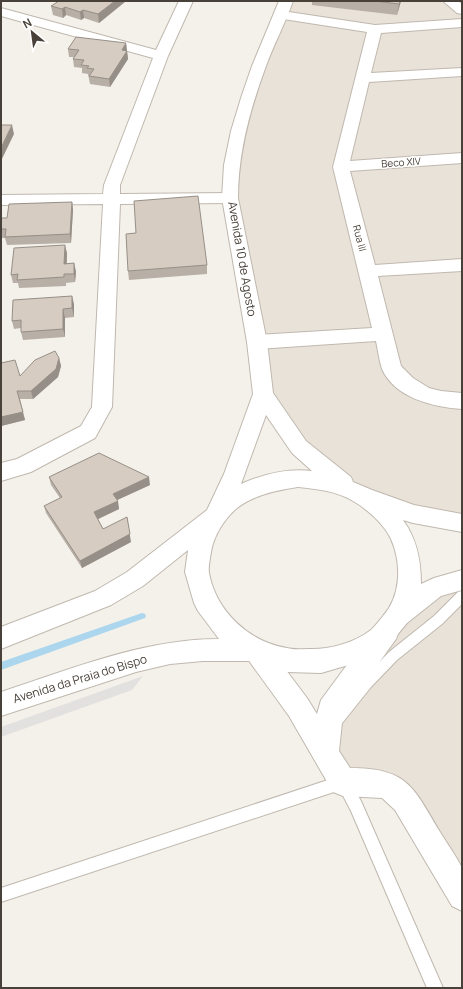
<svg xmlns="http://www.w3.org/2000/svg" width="463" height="989" viewBox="0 0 463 989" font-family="Manrope,sans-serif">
<rect width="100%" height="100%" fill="#f4f1eb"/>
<g fill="#e8e2d9">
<polygon points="286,1 462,1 462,523 413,514 327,471 263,394 230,198 239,130"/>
<polygon points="462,580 462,896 393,789 343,782 330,709 379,638"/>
</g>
<polygon fill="#e3e1df" points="143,676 132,690 1,737 1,727"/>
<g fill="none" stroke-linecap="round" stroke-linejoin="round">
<polygon fill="#abd6ed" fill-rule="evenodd" points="142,613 145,614 146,616 145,618 1,670 1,662"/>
<defs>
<g id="service">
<polygon points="462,591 462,604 442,624 397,660 371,687 339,727 334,729 329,727 327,723 329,719 363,679 389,652 434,616 458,592"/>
<polygon points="343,775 348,777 361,801 443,988 427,988 351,811 340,790 1,902 1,888"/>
</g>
<g id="minor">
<polygon points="179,1 193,1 168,56 120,185 120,194 230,193 236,194 238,198 236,202 230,203 120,204 112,407 95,438 31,472 1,481 1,463 17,459 81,426 92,407 103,204 1,205 1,195 103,194 104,185 153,58 1,16 1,8 156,50"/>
<polygon points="443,1 458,1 462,4 462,14 457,13"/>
<path d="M282,11l93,14 87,-6v8l-81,6 -10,40 91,-5v8l-93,6 -19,79 112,-8v10l-112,8 25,94 87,-6v12l-84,5 23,90 12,12 16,10 12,3 21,2v16c-29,-2 -67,-11 -80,-40 -3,-9 -4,-19 -6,-28l-119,8 -7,-2 -3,-5 3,-5 7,-2 115,-7 -39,-161 34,-135 -90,-14 -2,-3 2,-3z"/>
<path d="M387,620l9,3 3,8 -3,8 -53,74 -4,38 11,17c58,0 63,19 90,64 6,10 17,25 22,36 1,8 0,33 0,43l-10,-5 -57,-96 -13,-12 -39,-2 -10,-4 -44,-76 -42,-58 -3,-8 3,-8 9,-3 9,3 42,56 10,16 4,-14 57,-77z"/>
</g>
<path id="tertiary" d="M279,1h14c-8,23 -19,43 -27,65 -16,43 -28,87 -28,132l29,144 6,51 33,48 45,36 2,5 19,8 42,15 48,9v18l-49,-9 -10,-3c14,19 18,40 18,64l13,-6 28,-8v20l-21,6 -34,27 -19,23 -36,18 -31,9 -34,-1 -31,-11h-53l-33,3 -34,8 -135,44v-24c71,-23 142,-53 218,-53l-21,-28 -4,-8 -9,-31 3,-22 -45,36 -32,19 -110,44v-22l94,-36 32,-19 80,-62 17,-36 29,-80 -6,-52 -25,-144 2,-33 7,-34 10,-33 11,-32zM266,415l26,38 20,18c-25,-3 -48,3 -71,13zM298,487c19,2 39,4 55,14 14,8 31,23 38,38 11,25 10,57 -8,77 -4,5 -8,10 -12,14 -17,13 -42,20 -63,19 -7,0 -14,1 -21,-1 -38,-6 -71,-37 -78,-75 -1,-6 1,-14 2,-21 3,-19 18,-41 35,-50 17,-9 33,-12 52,-15z"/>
</defs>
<use href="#service" stroke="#c0b8ae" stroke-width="2"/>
<use href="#minor" stroke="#c0b8ae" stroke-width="2"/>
<use href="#tertiary" stroke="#c0b8ae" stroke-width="2"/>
<use href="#service" fill="#fff" fill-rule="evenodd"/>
<use href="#minor" fill="#fff" fill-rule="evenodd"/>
<use href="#tertiary" fill="#fff" fill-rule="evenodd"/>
</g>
<g fill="#b8afa6">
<polygon points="126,1 99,23 84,18 81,20 66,15 63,18 53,15 51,6"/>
<polygon points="312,1 401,1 397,15 312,5"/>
<polygon points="126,43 128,59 110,87 90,84 88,74 82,73 82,68 74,67 73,59 74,57 69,57 68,49"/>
<polygon points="72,202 73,210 71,243 7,245 5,238 2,238 1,234 1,221"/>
<polygon points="67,253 67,264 74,263 76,272 75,282 66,283 66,286 19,288 18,283 13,283 11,275"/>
<polygon points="207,265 207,274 129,280 128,271"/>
<polygon points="74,304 74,317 65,318 65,337 23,340 21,332 21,328 14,329 12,321"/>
<polygon points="59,358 61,366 58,377 33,399 20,399 25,420 1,426 20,376"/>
<polygon points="49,477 150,485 117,500 119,509 98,519 103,529 131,542 82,568 46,513 44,506 60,498 51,485"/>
</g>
<g fill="#968f87">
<polygon points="115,1 126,1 99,23 98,14"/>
<polygon points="400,1 401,1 397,15 399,4"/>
<polygon points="65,7 66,15 63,18 62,9"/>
<polygon points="83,10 84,18 81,20 80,12"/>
<polygon points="126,43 128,59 110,87 109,79 122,50"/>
<polygon points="12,125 14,134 1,161 1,148"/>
<polygon points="72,202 73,210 71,243 70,234"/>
<polygon points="65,245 67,253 66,272 64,264"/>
<polygon points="74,263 76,272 75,282 74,274"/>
<polygon points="72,296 74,304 74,317 72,308"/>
<polygon points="63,309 65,318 65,337 63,329"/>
<polygon points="59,358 61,366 58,377 33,399 31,391"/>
<polygon points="17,391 25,420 1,426 1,417"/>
<polygon points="149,477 150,485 115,501 113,494"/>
<polygon points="118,501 119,509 96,520 94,512"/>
<polygon points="127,517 131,542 82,568 80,561"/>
</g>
<g fill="#d6ccc1" stroke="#968f87">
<polygon points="59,1 115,1 98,14 83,10 80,12 65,7 62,9 51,6"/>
<polygon points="375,1 400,1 399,4"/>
<polygon points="76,37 126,43 122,50 127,51 109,79 89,76 94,69 87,68 89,66 81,65 84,60 73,59 79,50 68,49"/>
<polygon points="1,125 12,125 1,148"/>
<polygon points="198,196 207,265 128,271 126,234 136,233 134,201"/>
<polygon points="72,202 70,234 5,237 6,229 1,229 1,218 7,218 9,204"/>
<polygon points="65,245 64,264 74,263 74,274 64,274 64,277 17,280 18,274 11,275 14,248"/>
<polygon points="72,296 72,308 63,309 63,329 21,332 21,320 12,321 13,300"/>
<polygon points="55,351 59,358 56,369 31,391 17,391 23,412 1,417 1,363 15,360 20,376 35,360"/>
<polygon points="99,453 149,477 113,494 118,501 94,512 103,529 127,517 130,534 80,561 44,506 62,497 49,477"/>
</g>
<g text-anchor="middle" stroke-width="3" stroke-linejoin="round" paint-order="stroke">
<g font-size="10" fill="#484139" stroke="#fff">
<text transform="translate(401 162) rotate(-4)" y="4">Beco XIV</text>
<text transform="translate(360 238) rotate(75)" y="4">Rua III</text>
</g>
<g font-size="12" fill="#484139" stroke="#fff">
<text transform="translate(242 259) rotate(80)" y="4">Avenida 10 de Agosto</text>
<text transform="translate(80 679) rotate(-17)" y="4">Avenida da Praia do Bispo</text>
</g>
</g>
<rect width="463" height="989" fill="none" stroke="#484139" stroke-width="4"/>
<g transform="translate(32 32) rotate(331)" stroke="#ffffff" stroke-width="3" paint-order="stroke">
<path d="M0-3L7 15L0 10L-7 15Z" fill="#484139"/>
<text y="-6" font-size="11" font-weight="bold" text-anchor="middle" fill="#484139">N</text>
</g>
</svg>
